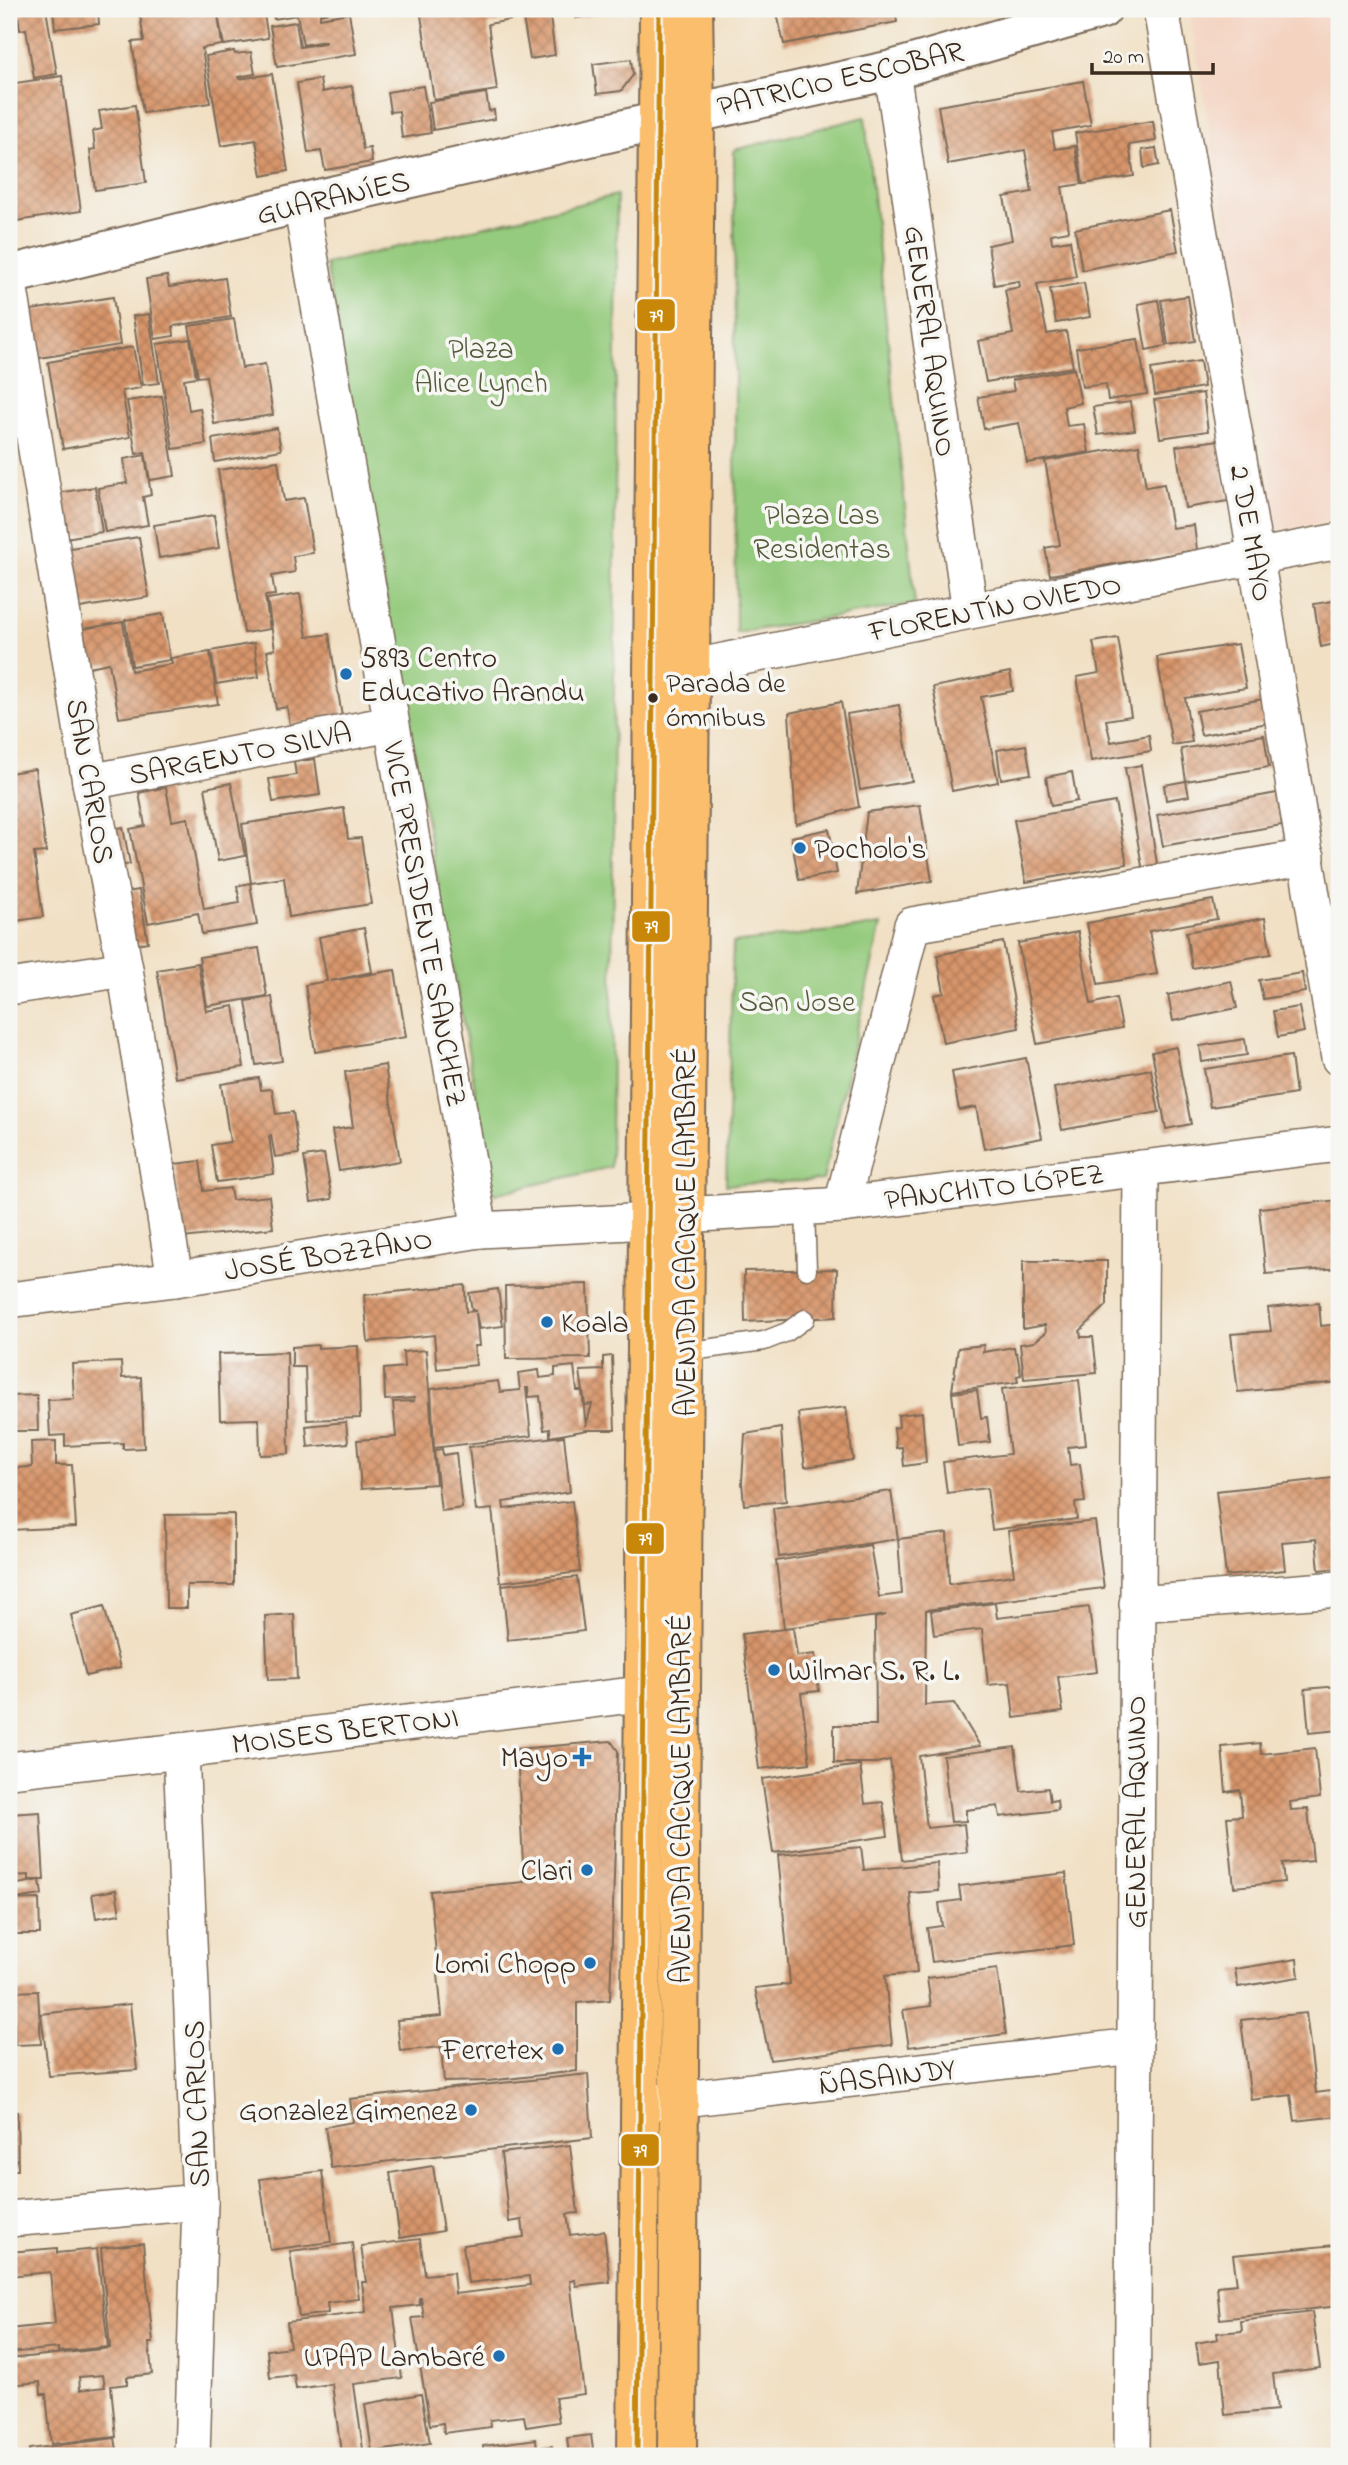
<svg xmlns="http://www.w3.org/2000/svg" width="1348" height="2465" viewBox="0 0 1348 2465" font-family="'Indie Flower',sans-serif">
<defs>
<pattern id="building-cross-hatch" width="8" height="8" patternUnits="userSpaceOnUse" patternTransform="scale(1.75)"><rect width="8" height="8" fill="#d7956b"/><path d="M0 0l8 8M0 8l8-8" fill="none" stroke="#b07a57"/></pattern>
</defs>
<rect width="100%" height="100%" fill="#f6f6f2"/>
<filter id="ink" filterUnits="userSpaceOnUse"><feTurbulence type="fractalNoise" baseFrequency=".0143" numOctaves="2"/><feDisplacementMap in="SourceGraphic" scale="14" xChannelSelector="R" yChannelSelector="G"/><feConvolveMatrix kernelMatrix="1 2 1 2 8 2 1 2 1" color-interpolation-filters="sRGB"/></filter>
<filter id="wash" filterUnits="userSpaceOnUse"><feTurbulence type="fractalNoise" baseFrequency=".00686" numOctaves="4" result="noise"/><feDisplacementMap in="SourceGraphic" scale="28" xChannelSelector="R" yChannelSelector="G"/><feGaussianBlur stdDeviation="1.57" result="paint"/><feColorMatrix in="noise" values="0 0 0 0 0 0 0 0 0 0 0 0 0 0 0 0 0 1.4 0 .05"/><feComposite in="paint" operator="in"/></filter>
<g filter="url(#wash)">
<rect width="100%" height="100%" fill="#f1e0c4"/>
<polygon fill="#f4d3c1" points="1216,9 1339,9 1339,519 1279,531 1190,15"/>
<g fill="#95cb7e" stroke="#687a4e" stroke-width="2">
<polygon points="865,117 915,604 736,633 734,150"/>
<polygon points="617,195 611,1167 494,1194 326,264"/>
<polygon points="881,925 823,1180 726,1185 733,943"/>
</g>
<g id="blocks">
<g fill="url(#building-cross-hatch)" fill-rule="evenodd">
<polygon points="17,9 46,9 57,74 34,78 26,29 20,30"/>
<polygon points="53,9 98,9 99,24 55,29"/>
<polygon points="139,9 228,9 229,14 263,9 268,38 224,45 218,15 222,45 202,48 210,103 143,113 132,42 144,41"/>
<polygon points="272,9 343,9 320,14 320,18 349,13 356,54 277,67 270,26 296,22 300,47 325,43 325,41 303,45 297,15 274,19"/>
<polygon points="420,9 549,9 555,55 530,59 523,18 488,24 497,90 434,100"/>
<polygon points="574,9 622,9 622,10 576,18"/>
<polygon points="776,9 895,9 897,22 784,44"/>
<polygon points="234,51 235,54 251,52 255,74 238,77 239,79 272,74 288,171 262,176 256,140 221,146 206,56"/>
<polygon points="631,59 633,75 621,91 597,94 593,64"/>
<polygon points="62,76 81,211 10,222 9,84"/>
<polygon points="320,79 322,92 352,86 363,149 370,148 372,162 325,170 321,151 308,153 297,83"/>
<polygon points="1083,81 1091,125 1052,132 1055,149 1075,146 1082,184 1062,187 1069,231 1051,234 1052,243 1070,240 1076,277 1037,284 1047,334 1066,331 1073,367 986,382 978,341 1013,334 1005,290 1020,287 1019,281 994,285 988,245 1012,240 1004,197 1032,192 1025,150 948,164 938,106"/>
<polygon points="423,86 431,133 402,138 399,111 390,112 387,92"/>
<polygon points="486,93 489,111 494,110 495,119 433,130 429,102"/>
<polygon points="135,105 146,183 95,190 90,150 95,149 93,131 102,129 99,111"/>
<polygon points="1153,121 1156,141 1129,145 1134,176 1083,184 1075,133"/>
<polygon points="1156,148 1159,165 1144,168 1142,150"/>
<polygon points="1170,210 1178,251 1082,270 1075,229"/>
<polygon points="167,276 169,287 225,278 231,317 173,326 174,336 155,339 146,279"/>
<polygon points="1084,283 1090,317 1056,323 1050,289"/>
<polygon points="1188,296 1195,341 1168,345 1161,300"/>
<polygon points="113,297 120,345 33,359 25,311"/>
<polygon points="1158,300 1166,346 1146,350 1138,304"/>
<polygon points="149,314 159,383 143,385 133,316"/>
<polygon points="234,319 242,368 265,364 273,415 214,424 206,376 198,377 189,326"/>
<polygon points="190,339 196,377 184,379 189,410 200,408 206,444 173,449 157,344"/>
<polygon points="1138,339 1147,394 1108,400 1106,384 1082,387 1076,348"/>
<polygon points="133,347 141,388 122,391 130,437 63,449 48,362"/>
<polygon points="1200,361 1204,387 1155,395 1151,369"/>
<polygon points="1074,369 1081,403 1064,407 1067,426 1084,424 1089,452 1027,463 1019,423 984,429 978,397 1014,391 1012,380"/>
<polygon points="1203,393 1208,431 1160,438 1154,400"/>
<polygon points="162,396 175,476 150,480 145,452 136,454 127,401"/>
<polygon points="1130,402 1135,430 1098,435 1093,407"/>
<polygon points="277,428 281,450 215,462 212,439"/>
<polygon points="1219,440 1228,501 1185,508 1176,446"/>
<polygon points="1139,445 1146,487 1164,484 1172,528 1194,525 1197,550 1050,575 1045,548 1060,545 1045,461"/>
<polygon points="145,455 151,495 143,497 148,525 105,532 98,488 127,483 124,459"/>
<polygon points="278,461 284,501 304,498 313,553 293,556 295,572 272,576 275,595 265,596 270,629 244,633 218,470"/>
<polygon points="95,487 102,532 65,538 57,493"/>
<polygon points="214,515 219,548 159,558 154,525"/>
<polygon points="139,537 149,597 73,609 64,549"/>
<polygon points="300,594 307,637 329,634 342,717 290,725 287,707 276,709 267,651 275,649 267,599"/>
<polygon points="1339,600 1339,643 1321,647 1314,604"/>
<polygon points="163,614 170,660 132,666 125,620"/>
<polygon points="123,622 131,671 172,664 171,658 210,652 218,704 119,718 109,663 84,668 77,630"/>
<polygon points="1118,638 1131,716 1106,720 1111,742 1149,735 1151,751 1091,761 1077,677 1099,673 1093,642"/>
<polygon points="254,643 259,677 216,684 211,651"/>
<polygon points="1238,644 1246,688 1185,698 1192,742 1172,745 1157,657"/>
<polygon points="1010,672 1013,691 981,697 998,782 952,791 933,687"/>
<polygon points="1269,698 1274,722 1201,735 1196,711"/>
<polygon points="841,702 859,807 796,824 789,713"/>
<polygon points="899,705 912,781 860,790 847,714"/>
<polygon points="1264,735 1269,767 1186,781 1181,749"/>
<polygon points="1026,745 1031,774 1001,779 997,750"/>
<polygon points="315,759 320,795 273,802 269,779 296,775 294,762"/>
<polygon points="1141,765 1158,870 1143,872 1125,768"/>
<polygon points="35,769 46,852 34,853 43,917 9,922 9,773"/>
<polygon points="1072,772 1077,801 1051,806 1046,777"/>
<polygon points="1186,781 1189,796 1166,800 1164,785"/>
<polygon points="231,783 245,856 218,861 205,788"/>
<polygon points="166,787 172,821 188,818 204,909 240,903 237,886 250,883 257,925 202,934 198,913 148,923 130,829 145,826 139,793"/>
<polygon points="1277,793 1282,825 1163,846 1157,815"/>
<polygon points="1115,802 1127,864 1026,882 1014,820"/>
<polygon points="920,805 932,881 857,894 867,812"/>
<polygon points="344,808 348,839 361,838 371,904 289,917 284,878 251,883 242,824"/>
<polygon points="123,827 130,864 115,867 108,830"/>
<polygon points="829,829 837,873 799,880 791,837"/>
<polygon points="139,890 148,942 124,946 116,894"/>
<polygon points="1213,900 1217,919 1149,931 1157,974 1098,984 1087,923"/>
<polygon points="1265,918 1271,954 1192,968 1186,932"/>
<polygon points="364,928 372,972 331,981 395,970 406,1037 315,1052 305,985 327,981 319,937"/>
<polygon points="1078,932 1091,1004 1116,998 1122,1028 1037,1044 1018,943"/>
<polygon points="1003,942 1019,1028 943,1043 934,995 944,993 937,955"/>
<polygon points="259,948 267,996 207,1006 199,957"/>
<polygon points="198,963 206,1011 234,1006 244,1067 175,1078 157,970"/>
<polygon points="1302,973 1305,992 1263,999 1259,980"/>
<polygon points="1231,981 1237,1008 1173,1021 1168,995"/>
<polygon points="272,997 282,1061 256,1065 246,1001"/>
<polygon points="1299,1007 1304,1032 1278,1037 1273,1011"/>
<polygon points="1245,1039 1247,1055 1202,1062 1200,1046"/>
<polygon points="1176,1047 1191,1124 1166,1129 1152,1052"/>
<polygon points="1291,1056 1296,1094 1210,1107 1204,1069"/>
<polygon points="1026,1058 1042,1138 984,1149 976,1107 959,1110 952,1072"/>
<polygon points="385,1065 400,1161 339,1171 332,1130 353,1127 345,1072"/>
<polygon points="1151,1069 1159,1112 1062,1130 1054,1088"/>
<polygon points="259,1078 261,1090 272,1089 276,1114 293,1112 299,1154 275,1157 271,1135 269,1136 274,1174 217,1182 211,1145 230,1142 221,1084"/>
<polygon points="324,1154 332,1199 311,1202 304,1157"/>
<polygon points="200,1161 204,1191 230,1188 232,1200 269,1196 273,1228 183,1238 175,1164"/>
<polygon points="1339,1200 1339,1268 1266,1274 1259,1208"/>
<polygon points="1023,1261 1107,1261 1107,1305 1080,1331 1081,1337 1093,1337 1097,1373 1024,1379 1020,1344 1034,1342 1046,1332 1045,1325 1023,1329"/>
<polygon points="837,1269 836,1317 745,1322 744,1271"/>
<polygon points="588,1284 590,1358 506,1359 505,1286"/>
<polygon points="465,1285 466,1312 476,1311 472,1310 469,1293 498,1289 503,1326 479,1329 476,1313 479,1346 474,1346 476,1365 437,1369 434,1335 368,1342 364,1295"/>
<polygon points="1319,1303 1321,1326 1339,1324 1339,1382 1238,1392 1231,1334 1271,1331 1268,1308"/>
<polygon points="318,1345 318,1348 358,1346 360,1418 307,1420 305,1367 292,1367 292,1347"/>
<polygon points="984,1345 983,1352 1014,1347 1015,1353 1017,1353 1021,1375 1017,1376 1018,1382 952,1391 958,1348"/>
<polygon points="426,1350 436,1484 361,1489 357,1440 396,1437 393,1402 414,1401 414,1398 385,1400 384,1369 404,1367 403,1352"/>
<polygon points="287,1352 289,1454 260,1455 259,1419 220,1420 218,1354"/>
<polygon points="612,1356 615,1430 587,1430 550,1437 550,1429 544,1430 540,1396 529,1397 528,1388 526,1388 531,1436 434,1448 431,1389 498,1381 500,1392 520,1390 518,1373 539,1370 540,1378 555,1376 555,1368 574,1366 577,1391 582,1391 586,1426 592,1404 585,1405 580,1371 603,1370 603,1357"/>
<polygon points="121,1362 122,1378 141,1377 144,1448 123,1449 123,1443 65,1446 65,1435 50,1436 48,1400 74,1399 72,1364"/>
<polygon points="1079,1380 1086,1445 1068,1447 1070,1465 1080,1464 1085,1502 1075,1503 1077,1519 992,1530 987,1488 947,1493 943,1462 1010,1454 1002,1389"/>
<polygon points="977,1390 981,1418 987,1417 990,1442 958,1446 952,1393"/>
<polygon points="37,1395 38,1431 9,1431 9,1396"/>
<polygon points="846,1407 853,1460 805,1467 798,1413"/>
<polygon points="922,1412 926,1463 904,1466 902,1447 896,1448 894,1428 899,1427 898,1415"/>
<polygon points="346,1422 348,1443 308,1447 306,1426"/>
<polygon points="781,1428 786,1501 744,1505 742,1482 745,1434"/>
<polygon points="564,1436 570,1492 503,1502 504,1509 572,1501 580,1572 500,1582 492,1509 476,1511 469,1447"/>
<polygon points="56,1441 56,1465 72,1465 76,1527 9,1530 9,1468 32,1467 31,1442"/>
<polygon points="442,1449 443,1455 456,1453 462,1508 441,1511 434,1450"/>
<polygon points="1333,1478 1339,1533 1339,1568 1319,1570 1316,1539 1282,1542 1285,1570 1226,1576 1216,1491"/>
<polygon points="891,1491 898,1539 779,1557 773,1508"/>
<polygon points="234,1514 234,1585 187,1585 187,1608 166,1608 165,1515"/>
<polygon points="1095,1521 1104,1588 926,1610 925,1705 954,1703 980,1746 919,1756 927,1828 964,1824 967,1852 902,1860 890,1760 876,1763 834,1763 834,1725 876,1725 875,1618 886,1615 784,1628 776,1561 870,1545 879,1597 902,1594 898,1539 947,1533 949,1584 1014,1575 1008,1531"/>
<polygon points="577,1577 584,1631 508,1640 502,1585"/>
<polygon points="995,1603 997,1618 1089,1607 1097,1672 1058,1677 1063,1712 1014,1718 1010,1683 988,1685 982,1629 934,1635 931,1611"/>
<polygon points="104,1606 120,1668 86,1676 71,1615"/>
<polygon points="294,1614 297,1679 268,1680 265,1616"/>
<polygon points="793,1628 797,1656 815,1654 819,1691 801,1693 810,1763 759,1769 742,1634"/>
<polygon points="1339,1686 1339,1730 1309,1733 1305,1689"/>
<polygon points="611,1741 618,1751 610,2000 577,2003 577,2071 488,2081 444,2082 441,2047 400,2051 397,2020 442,2016 430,1891 524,1882 517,1749"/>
<polygon points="1260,1743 1261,1754 1315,1748 1320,1798 1290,1802 1291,1810 1308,1809 1313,1861 1282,1864 1284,1882 1234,1887 1227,1817 1242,1816 1240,1790 1226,1792 1222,1747"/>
<polygon points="1015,1747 1021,1791 1048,1788 1050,1801 1057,1800 1058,1810 1000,1817 998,1806 966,1810 966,1821 951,1822 943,1756"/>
<polygon points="860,1765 865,1804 883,1802 888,1836 773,1853 762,1779"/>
<polygon points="40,1812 44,1880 29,1880 29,1875 12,1876 9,1814"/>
<polygon points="861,1847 864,1870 937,1863 939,1891 910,1893 917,1973 885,1976 892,2045 770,2060 755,1988 790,1984 778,1855"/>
<polygon points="1066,1873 1074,1945 932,1962 927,1928 942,1926 939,1903 961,1900 959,1886"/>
<polygon points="40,1880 42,1895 14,1899 12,1885"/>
<polygon points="116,1890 120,1914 96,1918 92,1894"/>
<polygon points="39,1899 40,1934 11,1934 13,2075 9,2075 9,1900"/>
<polygon points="1297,1959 1299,1977 1238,1987 1235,1969"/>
<polygon points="997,1969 1006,2034 909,2047 903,2010 931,2006 927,1978"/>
<polygon points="38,1991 41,2044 15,2045 13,1992"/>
<polygon points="130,2004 137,2070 49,2076 41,2014"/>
<polygon points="1306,2013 1316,2093 1339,2090 1339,2116 1295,2121 1291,2095 1251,2100 1241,2020"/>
<polygon points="588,2074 592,2138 331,2168 325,2127 353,2122 350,2099"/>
<polygon points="9,2112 17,2112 18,2170 9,2170"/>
<polygon points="570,2145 578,2213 567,2214 570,2235 604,2231 610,2282 576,2286 575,2280 570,2281 584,2394 555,2398 559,2422 526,2427 524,2416 490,2420 491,2427 444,2433 443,2423 430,2425 412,2318 424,2317 421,2298 419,2298 420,2305 393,2308 402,2378 354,2384 363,2449 341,2452 332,2384 296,2389 294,2375 270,2378 267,2350 290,2347 287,2322 366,2312 362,2282 366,2282 361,2246 420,2239 425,2275 453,2272 455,2294 530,2285 529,2276 468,2283 463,2245 524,2237 522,2220 509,2222 501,2153"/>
<polygon points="433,2166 443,2231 400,2238 390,2173"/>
<polygon points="322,2171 331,2242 270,2250 260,2179"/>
<path d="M143,2243l10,100h-4l3,31 -25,3v7l-16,2 5,51 -65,7 -5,-50h-5l-1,-12 -31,3v-26l101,-11 -9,-100zM103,2375l2,12 -25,3 -1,-13z"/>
<polygon points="352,2243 359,2299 327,2303 328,2313 299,2317 290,2251"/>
<polygon points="1335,2245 1339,2306 1220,2319 1217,2286 1237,2284 1233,2255"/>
<polygon points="57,2248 57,2253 97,2249 108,2347 58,2352 58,2348 9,2353 9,2329 55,2324 50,2272 9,2276 9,2252"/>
<polygon points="1312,2312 1320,2368 1273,2374 1277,2410 1225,2415 1220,2360 1199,2363 1196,2343 1218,2339 1217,2333 1242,2331 1241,2321"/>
<polygon points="421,2394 430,2443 372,2452 365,2404"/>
<polygon points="591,2435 594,2456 569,2456 567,2438"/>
<polygon points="115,2438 118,2456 30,2456 29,2449"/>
<polygon points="536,2439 537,2448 552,2446 554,2456 484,2456 483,2446"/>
</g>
</g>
</g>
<g filter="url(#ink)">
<use href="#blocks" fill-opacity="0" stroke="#7b6a58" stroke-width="2"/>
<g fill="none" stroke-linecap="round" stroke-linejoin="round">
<defs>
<g id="service">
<polyline points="805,1208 807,1270"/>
<polyline points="684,1352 764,1341 787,1332 805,1319"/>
</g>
<g id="minor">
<polyline points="1161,9 1256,558 1339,1058"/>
<polyline points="892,70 970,611"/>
<polyline points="301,203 480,1230"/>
<polyline points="9,283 90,782 125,969 175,1279"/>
<polyline points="663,678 689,668 970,611 1339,541"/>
<polyline points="90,782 390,724"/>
<polyline points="9,987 125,969"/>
<polyline points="842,1205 912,925 1307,857"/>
<polyline points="9,1300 175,1279 480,1230 648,1221 685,1215 842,1205 1339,1144"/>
<polyline points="1137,1604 1339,1589"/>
<polyline points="181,1751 200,2202 192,2456"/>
<polyline points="9,1770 181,1751 672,1690"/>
<polyline points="650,2103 1133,2046"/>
<polyline points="9,2219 200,2202"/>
<polyline points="1132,2456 1141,1168"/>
</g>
<polyline id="tertiary" points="9,275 301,203 695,113 892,70 1102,9"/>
<g id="primary">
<polyline points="637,2456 659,9"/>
<polyline points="677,2456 681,1689 695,113 693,9"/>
</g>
</defs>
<use href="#service" stroke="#7b6a58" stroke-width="21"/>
<use href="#minor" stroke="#7b6a58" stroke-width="38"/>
<use href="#tertiary" stroke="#7b6a58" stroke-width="42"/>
<use href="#primary" stroke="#7b6a58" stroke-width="42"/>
<use href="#service" stroke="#fff" stroke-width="18"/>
<use href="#minor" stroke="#fff" stroke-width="35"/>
<use href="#tertiary" stroke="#fff" stroke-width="38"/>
<use href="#primary" stroke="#fabe6d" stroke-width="38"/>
<defs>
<polyline id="bus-1" points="637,2456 659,9"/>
</defs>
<use href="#bus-1" stroke="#f6f6f2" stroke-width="10"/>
<use href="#bus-1" stroke="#c88708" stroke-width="5"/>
</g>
</g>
<g fill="#1f6fb2" stroke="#f6f6f2" stroke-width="2.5">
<circle cx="346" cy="674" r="7"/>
<circle cx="800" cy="848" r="7"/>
<circle cx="547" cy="1322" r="7"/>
<circle cx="774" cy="1670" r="7"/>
<path d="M578.5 1746.5h7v7h7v7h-7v7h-7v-7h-7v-7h7z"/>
<circle cx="587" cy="1870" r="7"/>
<circle cx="590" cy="1963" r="7"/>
<circle cx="558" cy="2049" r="7"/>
<circle cx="471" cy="2110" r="7"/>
<circle cx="499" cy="2356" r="7"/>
</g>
<circle fill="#3b2a1e" stroke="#f6f6f2" stroke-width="2.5" cx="653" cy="698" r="6"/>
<g text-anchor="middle" stroke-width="7" stroke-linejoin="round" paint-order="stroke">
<g font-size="28" fill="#3b2a1e" stroke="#f6f6f2" text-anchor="start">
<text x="666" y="692">Parada de<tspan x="666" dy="34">ómnibus</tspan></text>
</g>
<g font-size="30" fill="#3b2a1e" stroke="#f6f6f2">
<text transform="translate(840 78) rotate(-13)" y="10">PATRICIO ESCOBAR</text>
<text transform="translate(333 197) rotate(-13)" y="10">GUARANÍES</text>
<text transform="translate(931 341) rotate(82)" y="10">GENERAL AQUINO</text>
<text transform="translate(1252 533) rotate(80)" y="10">2 DE MAYO</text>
<text transform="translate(995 607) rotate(-11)" y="10">FLORENTÍN OVIEDO</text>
<text transform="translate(240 753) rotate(-11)" y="10">SARGENTO SILVA</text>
<text transform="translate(91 781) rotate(80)" y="10">SAN CARLOS</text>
<text transform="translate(426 924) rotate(80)" y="10">VICE PRESIDENTE SANCHEZ</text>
<text transform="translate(994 1186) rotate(-7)" y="10">PANCHITO LÓPEZ</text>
<text transform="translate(685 1232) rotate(-90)" y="10">AVENIDA CACIQUE LAMBARÉ</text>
<text transform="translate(328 1254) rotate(-9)" y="10">JOSÉ BOZZANO</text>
<text transform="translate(345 1730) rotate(-7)" y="10">MOISES BERTONI</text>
<text transform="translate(680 1799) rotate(-90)" y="10">AVENIDA CACIQUE LAMBARÉ</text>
<text transform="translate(1135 1812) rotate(-90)" y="10">GENERAL AQUINO</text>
<text transform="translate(887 2076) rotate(-7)" y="10">ÑASAINDY</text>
<text transform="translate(196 2104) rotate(-92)" y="10">SAN CARLOS</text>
</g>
<g font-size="30" fill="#565a3b" stroke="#f6f6f2">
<text x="481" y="358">Plaza<tspan x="481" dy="34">Alice Lynch</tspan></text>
<text x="822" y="524">Plaza Las<tspan x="822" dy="34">Residentas</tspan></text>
<text x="797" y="1011">San Jose</text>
</g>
<g font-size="30" fill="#3b2a1e" stroke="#f6f6f2" text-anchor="end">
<text x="360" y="667" text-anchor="start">5893 Centro<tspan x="360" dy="34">Educativo Arandu</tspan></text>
<text x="814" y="858" text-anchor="start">Pocholo's</text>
<text x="561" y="1332" text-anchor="start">Koala</text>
<text x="788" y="1680" text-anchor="start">Wilmar S. R. L.</text>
<text x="568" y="1767">Mayo</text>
<text x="573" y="1880">Clari</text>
<text x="576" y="1973">Lomi Chopp</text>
<text x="544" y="2059">Ferretex</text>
<text x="457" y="2120">Gonzalez Gimenez</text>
<text x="485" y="2366">UPAP Lambaré</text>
</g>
</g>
<g stroke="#f6f6f2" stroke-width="2.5">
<rect x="636" y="298" width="40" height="34" rx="7" fill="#c88708"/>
<rect x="631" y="910" width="40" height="33" rx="7" fill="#c88708"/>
<rect x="625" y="1522" width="40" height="33" rx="7" fill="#c88708"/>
<rect x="620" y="2133" width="40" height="34" rx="7" fill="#c88708"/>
</g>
<g font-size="19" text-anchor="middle" font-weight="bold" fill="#fff">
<text x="656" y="322">79</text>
<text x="651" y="933">79</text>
<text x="645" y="1545">79</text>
<text x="640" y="2157">79</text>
</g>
<rect width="1348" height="2465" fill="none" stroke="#f6f6f2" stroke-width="35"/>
<path d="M1092 63v10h121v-10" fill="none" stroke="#3b2a1e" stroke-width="3.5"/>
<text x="1103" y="63" font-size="21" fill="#3b2a1e" stroke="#f6f6f2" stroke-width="5" paint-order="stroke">20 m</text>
</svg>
